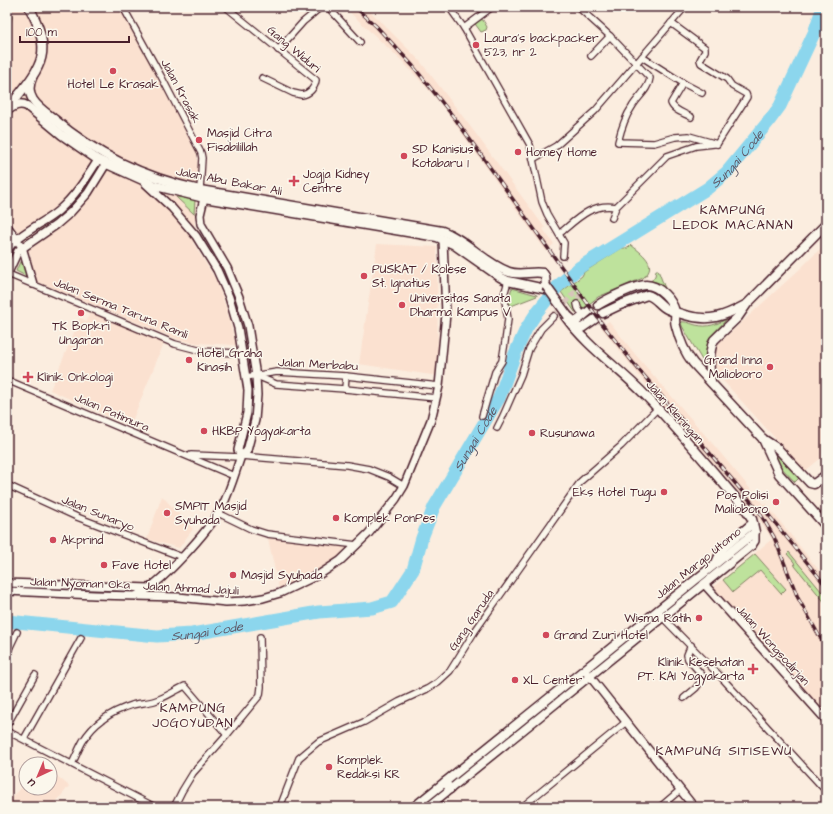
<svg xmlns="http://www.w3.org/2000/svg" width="833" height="814" viewBox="0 0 833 814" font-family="'Architects Daughter',sans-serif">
<rect width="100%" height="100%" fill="#fbeddf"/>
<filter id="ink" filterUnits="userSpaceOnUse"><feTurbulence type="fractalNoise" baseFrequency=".025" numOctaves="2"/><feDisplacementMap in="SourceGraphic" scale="8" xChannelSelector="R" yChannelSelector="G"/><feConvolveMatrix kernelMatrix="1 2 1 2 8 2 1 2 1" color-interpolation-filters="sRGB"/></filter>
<g filter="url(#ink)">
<g fill="#fbe1d0">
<polygon points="7,7 121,7 197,154 198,180 193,243 216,280 226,307 236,345 197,343 179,340 36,281 30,254 13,224 7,219"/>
<polygon points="344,7 366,7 420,61 470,126 545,228 543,229 554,244 546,251 439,101 400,59"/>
<polygon points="826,243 826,454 805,471 716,373 715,370 716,353 718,344 802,267"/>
<polygon points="377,244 437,247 438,376 359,364"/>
<polygon points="90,312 164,343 130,426 50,390 80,318 87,321"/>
<polygon points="609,321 634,353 712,443 763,504 766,504 826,579 826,715 713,587 772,539 751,507 663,406 601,327"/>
<polygon points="162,496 193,529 179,548 147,539"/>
<polygon points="267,534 357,545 347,555 280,593"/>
<polygon points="50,770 69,786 52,807 7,807 7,803 26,783 26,788 50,788"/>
</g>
<g fill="#bee29c" stroke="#848064">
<polygon points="7,7 11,7 12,18 7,33"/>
<polygon points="479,19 483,20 487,27 486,30 481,32 473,21"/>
<polygon points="176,197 177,197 195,200 194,214"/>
<path d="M631,245c9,7 29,20 12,33l-45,19 -19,15h-4l-14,-20 21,-16 2,-4 38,-24h6z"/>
<polygon points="20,262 23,263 28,277 16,271"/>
<polygon points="656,270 658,270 666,291 659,283 651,281 655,276"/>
<polygon points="512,288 537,295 537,296 511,306 507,302"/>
<path d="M727,319l-18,19 -3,29 -24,-41 -1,-4c5,-1 10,2 15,3 12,3 21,-1 31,-6z"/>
<polygon points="773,451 799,478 795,482 778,464"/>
<polygon points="789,552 826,597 826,604 795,566 794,562 787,554"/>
<polygon points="755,554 786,589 781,594 760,570 733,592 723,580"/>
</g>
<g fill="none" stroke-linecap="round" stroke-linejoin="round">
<path stroke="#8cd6ed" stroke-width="13" id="s1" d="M7,621l150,15 35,-2 127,-22 53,-4 20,-6 21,-32 9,-32 12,-31 65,-109 17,-47 10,-22 11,-17 21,-26 22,-19 128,-79 19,-16 42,-51 11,-15 34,-73 9,-26"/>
<polyline stroke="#d8c4bb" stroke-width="5.5" stroke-dasharray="5.5 3" stroke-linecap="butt" points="554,316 574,293 579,296 577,304"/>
<defs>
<g id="minor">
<polyline points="123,7 161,76 201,153 202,158 200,190"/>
<path d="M226,7l90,73c-1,8 -7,14 -14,15l-9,-2 -31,-15"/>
<polyline points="328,7 360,42"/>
<polyline points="449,7 464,28 530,145 542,202 547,214 564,243 563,256"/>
<path d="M578,7l32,29 40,42c-1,11 -13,20 -18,29 -7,10 -11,23 -14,35l36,1 21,-6 14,-1 28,8"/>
<polyline points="671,23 705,48 705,51 700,60 701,63 727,79 732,86 746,94 747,97 717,144"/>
<polyline points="464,28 492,7"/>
<polyline points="278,50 303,22 321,7"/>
<polyline points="591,56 610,36"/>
<path d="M642,57l41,26 -12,20c3,8 13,10 20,14"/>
<polyline points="683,83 702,93"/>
<polyline points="533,159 556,146 595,111 685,7"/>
<polyline points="616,207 667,156 696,146 714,144"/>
<path d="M559,234c17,-14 33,-32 57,-27l-4,11"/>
<polyline points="8,274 175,344 202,351 252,354"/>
<polyline points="577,304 578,308 583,316"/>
<polyline points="257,376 276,384 345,389 436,398"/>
<polyline points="246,377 277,372 346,376 439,386"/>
<polyline points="7,380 234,476"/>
<polyline points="345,389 346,376"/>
<polyline points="482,416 495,372 502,361 505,342 508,319 504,295 508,281"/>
<polyline points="497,428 503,416 521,375 529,349 541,329 554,316"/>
<polyline points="191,455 240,457"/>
<polyline points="241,456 347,465 369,469 389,477 404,486"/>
<polyline points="7,485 77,517 182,557"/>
<polyline points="218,513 251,529 267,534 357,545"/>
<polyline points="658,610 666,621 722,678 826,791"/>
<polyline points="7,653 17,632"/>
<polyline points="684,698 696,688 703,678 702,675 688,659 687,655 691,645"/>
<polyline points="7,725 35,675"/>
<polyline points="7,731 155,807"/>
<polyline points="24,739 81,638"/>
<path d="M72,764c4,-8 7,-16 11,-23 11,-18 30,-30 49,-36 7,-2 15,-2 22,-4 11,-3 20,-10 31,-15l42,49"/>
<polyline points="821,785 826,781"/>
<polyline points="435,801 440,807"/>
<polyline points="174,807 182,791 193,773 227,735 260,695 261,687 260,637"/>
<polyline points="280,807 299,758 318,742 364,722 399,702 427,689 438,682 450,671 475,631 581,481 621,446 657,409"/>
<polyline points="522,807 626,722"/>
<polyline points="660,807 680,790"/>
</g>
<g id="tertiary">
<polyline points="145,183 172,208 196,236 217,270 229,297 238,328 248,390 247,413 238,450 241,456"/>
<polyline points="7,226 22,247 33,284"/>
<path d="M7,251c8,-16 36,-27 51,-40 17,-15 28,-32 40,-51"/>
<polyline points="7,275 18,251 56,225 71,212 88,193 106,164"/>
<polyline points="752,545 755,541 755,532"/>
<polyline points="7,583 150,588"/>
<polyline points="7,591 95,595 178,597 226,602 244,601 263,598 280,593 320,574 340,561 369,533 396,499 404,486 431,420 439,386 446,314 443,240"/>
<path d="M137,595c23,-9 73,-66 85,-88 8,-16 13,-34 19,-51l6,-5 8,-31 2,-25 -1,-19 -8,-50 -9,-29 -12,-29 -26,-44 -1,-9 4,-17"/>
<polyline points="588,674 694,807"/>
<polyline points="428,807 704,584 826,720"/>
</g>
<g id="secondary">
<path d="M32,78c-9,20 8,30 22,41 42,36 92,59 146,71l242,41c25,9 42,32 67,41 11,4 22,-1 34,1l2,3 1,10"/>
<path d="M9,107c30,-38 47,-52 20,-100"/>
<path d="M7,111c6,-5 12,-9 20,-5l35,29 36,25 58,26 48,12 233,39 16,7 47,33 8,4 37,8"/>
<path d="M598,305c9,-6 38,-20 48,-20 13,0 26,15 29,26 1,5 -1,10 1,15 3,12 9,27 17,37l70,76 14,9 33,35 4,1 12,-9"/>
<path d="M603,313l17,-8 27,-10c9,2 12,10 20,14 6,3 12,4 18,6 24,7 38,2 60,-10"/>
<polyline points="568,316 574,321 577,321 589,311"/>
<polyline points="572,325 580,328 582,328 595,319"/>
<path d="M711,382c-2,-11 -2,-32 3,-42l24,-23 9,-13 79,-80"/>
<polyline points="763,439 779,474 826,526"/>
<polyline points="716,563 722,549 753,523"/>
<polyline points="704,584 752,545"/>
<polyline points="445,782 450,789"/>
<path d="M414,807l341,-275 -3,-13 -5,-8c-34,-39 -66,-79 -102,-116 -26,-27 -58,-48 -80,-79"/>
</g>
</defs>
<use href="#minor" stroke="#4a1f2b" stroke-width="8"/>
<use href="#tertiary" stroke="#4a1f2b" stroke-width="10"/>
<use href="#secondary" stroke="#4a1f2b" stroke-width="11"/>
<use href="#minor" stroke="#fbf7ec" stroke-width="5.5"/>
<use href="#tertiary" stroke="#fbf7ec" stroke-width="7"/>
<use href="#secondary" stroke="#fbf7ec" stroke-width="8"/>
<defs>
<g id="rail">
<polyline points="355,7 377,27 413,66 456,120 603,325 634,364 758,510 774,537 798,598 826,648"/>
<polyline points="763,508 826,586"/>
</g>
</defs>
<use href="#rail" stroke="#4a1f2b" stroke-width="3.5"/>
<use href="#rail" stroke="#fbf7ec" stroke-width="2" stroke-dasharray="6" stroke-linecap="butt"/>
<defs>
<polyline id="secondary-bridge" points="546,286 568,316"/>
</defs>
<use href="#secondary-bridge" stroke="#4a1f2b" stroke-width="11" stroke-linecap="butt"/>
<use href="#secondary-bridge" stroke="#fbf7ec" stroke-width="8"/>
</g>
</g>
<g fill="#d1495b" stroke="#fbf7ec" stroke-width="1.5">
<circle cx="476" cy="45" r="4"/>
<circle cx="113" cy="71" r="4"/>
<circle cx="199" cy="140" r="4"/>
<circle cx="518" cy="152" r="4"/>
<circle cx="404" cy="156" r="4"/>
<path d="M292 175h4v4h4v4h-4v4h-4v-4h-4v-4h4z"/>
<circle cx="364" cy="276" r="4"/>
<circle cx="402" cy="305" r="4"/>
<circle cx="81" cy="313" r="4"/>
<circle cx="189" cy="360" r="4"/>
<circle cx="770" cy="367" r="4"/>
<path d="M26 371h4v4h4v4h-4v4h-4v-4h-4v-4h4z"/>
<circle cx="204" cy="431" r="4"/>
<circle cx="532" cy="433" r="4"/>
<circle cx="664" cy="492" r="4"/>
<circle cx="776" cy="502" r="4"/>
<circle cx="167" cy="513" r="4"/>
<circle cx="336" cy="518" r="4"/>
<circle cx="53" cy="540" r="4"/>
<circle cx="104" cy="565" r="4"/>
<circle cx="233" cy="575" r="4"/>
<circle cx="699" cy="618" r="4"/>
<circle cx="546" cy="635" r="4"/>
<path d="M751 663h4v4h4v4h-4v4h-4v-4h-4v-4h4z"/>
<circle cx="515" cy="680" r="4"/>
<circle cx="329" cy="767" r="4"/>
</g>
<g text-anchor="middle" stroke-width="3" stroke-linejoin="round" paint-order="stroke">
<g font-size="12" fill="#4a1f2b" stroke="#fbf7ec" text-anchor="start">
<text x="484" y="42">Laura's backpacker<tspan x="484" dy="14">523, nr 2</tspan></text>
<text x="113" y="88" text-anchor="middle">Hotel Le Krasak</text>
<text x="207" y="137">Masjid Citra<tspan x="207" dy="14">Fisabilillah</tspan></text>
<text x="412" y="153">SD Kanisius<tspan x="412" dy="14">Kotabaru 1</tspan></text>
<text x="526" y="156">Homey Home</text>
<text x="303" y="178">Jogja Kidney<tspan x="303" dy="14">Centre</tspan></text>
<text x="372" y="273">PUSKAT / Kolese<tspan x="372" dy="14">St. Ignatius</tspan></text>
<text x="410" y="302">Universitas Sanata<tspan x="410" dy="14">Dharma Kampus V</tspan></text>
<text x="81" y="330" text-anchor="middle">TK Bopkri<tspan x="81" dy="14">Ungaran</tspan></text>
<text x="197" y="357">Hotel Graha<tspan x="197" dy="14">Kinasih</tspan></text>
<text x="762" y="364" text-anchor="end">Grand Inna<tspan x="762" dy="14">Malioboro</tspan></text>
<text x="37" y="381">Klinik Onkologi</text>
<text x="212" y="435">HKBP Yogyakarta</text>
<text x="540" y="437">Rusunawa</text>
<text x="656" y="496" text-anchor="end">Eks Hotel Tugu</text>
<text x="768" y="499" text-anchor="end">Pos Polisi<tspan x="768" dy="14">Malioboro</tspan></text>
<text x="175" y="510">SMPIT Masjid<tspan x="175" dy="14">Syuhada</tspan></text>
<text x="344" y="522">Komplek PonPes</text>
<text x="61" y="544">Akprind</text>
<text x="112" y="569">Fave Hotel</text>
<text x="241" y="579">Masjid Syuhada</text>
<text x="691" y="622" text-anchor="end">Wisma Ratih</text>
<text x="554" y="639">Grand Zuri Hotel</text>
<text x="744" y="666" text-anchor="end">Klinik Kesehatan<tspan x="744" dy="14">PT. KAI Yogyakarta</tspan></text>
<text x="523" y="684">XL Center</text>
<text x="337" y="764">Komplek<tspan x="337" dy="14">Redaksi KR</tspan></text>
</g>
<g font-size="12" fill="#4a1f2b" stroke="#fbf7ec">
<text transform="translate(294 49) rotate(40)" y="4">Gang Widuri</text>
<text transform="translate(181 91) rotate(62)" y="4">Jalan Krasak</text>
<text transform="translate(229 181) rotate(11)" y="4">Jalan Abu Bakar Ali</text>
<text transform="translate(121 308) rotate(22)" y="4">Jalan Serma Taruna Ramli</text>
<text transform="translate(318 364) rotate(3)" y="4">Jalan Merbabu</text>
<text transform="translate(112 412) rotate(23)" y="4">Jalan Patimura</text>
<text transform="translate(675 412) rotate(48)" y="4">Jalan Kleringan</text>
<text transform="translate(98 513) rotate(22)" y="4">Jalan Sunaryo</text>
<text transform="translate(698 563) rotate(-39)" y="4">Jalan Margo Utomo</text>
<text transform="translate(80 583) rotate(2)" y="4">Jalan Nyoman Oka</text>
<text transform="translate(191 588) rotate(3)" y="4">Jalan Ahmad Jajuli</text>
<text transform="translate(471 620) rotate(-56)" y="4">Gang Garuda</text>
<text transform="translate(773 645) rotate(48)" y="4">Jalan Wongsodirjan</text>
</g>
<g font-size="13" font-style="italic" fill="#5e5665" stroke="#fbf7ec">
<text dy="5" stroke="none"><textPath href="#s1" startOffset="969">Sungai Code</textPath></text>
<text dy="5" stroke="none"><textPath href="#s1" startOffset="573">Sungai Code</textPath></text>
<text dy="5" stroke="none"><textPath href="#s1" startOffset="201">Sungai Code</textPath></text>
</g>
<g font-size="13" letter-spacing="1" fill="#4a1f2b" stroke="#fbf7ec">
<text x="733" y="214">KAMPUNG<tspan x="733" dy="15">LEDOK MACANAN</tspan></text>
<text x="193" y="712">KAMPUNG<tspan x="193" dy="15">JOGOYUDAN</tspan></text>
<text x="724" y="755">KAMPUNG SITISEWU</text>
</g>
</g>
<rect width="833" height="814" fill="none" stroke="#fbf7ec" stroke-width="24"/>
<rect x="12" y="12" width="809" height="790" fill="none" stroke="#4a1f2b" stroke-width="1.5" filter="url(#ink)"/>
<g transform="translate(38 776) rotate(224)"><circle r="19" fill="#fbf7ec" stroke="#b4a19f"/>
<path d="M0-3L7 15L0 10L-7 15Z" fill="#d1495b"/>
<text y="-6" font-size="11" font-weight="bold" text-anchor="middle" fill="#4a1f2b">U</text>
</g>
<path d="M20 36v6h109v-6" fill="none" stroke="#4a1f2b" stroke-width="2"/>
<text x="26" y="36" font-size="12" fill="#4a1f2b" stroke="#fbf7ec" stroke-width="3" paint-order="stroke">100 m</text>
</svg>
